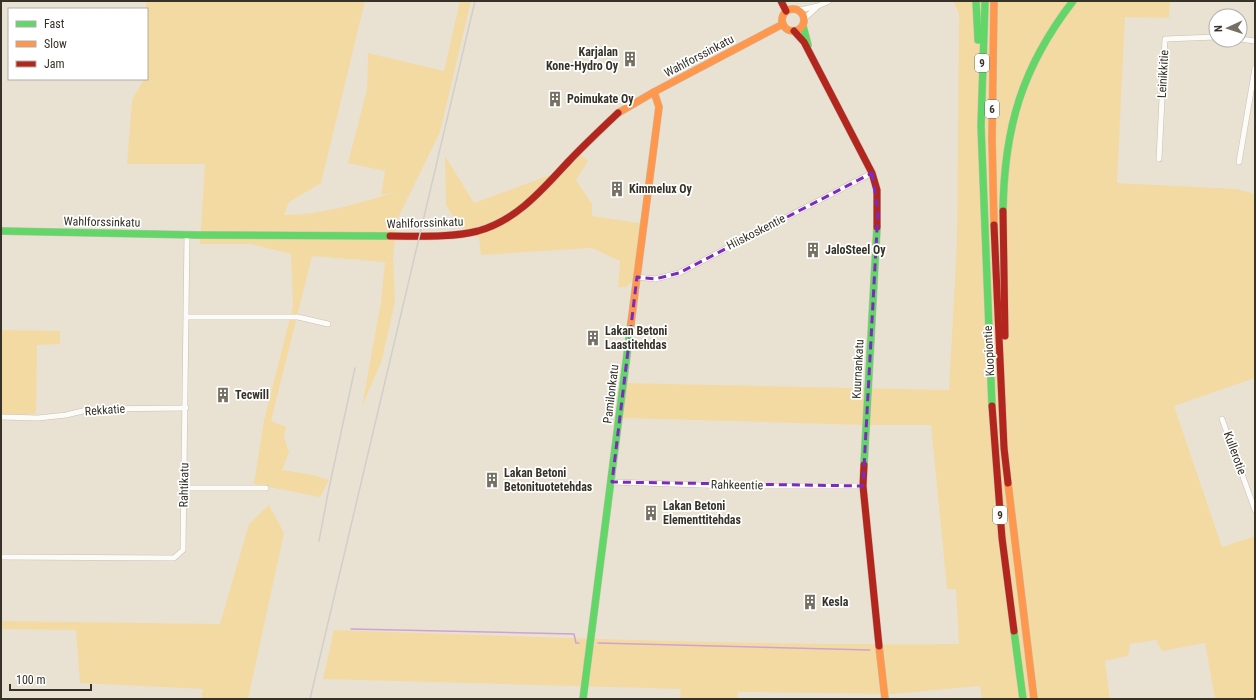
<svg xmlns="http://www.w3.org/2000/svg" width="1256" height="700" viewBox="0 0 1256 700" font-family="'Roboto Condensed',sans-serif">
<rect width="100%" height="100%" fill="#e9e2d3"/>
<g fill="#f3daa2">
<path d="M146,1h219l-44,182 -32,19 -5,13c38,0 75,-12 112,-23l-15,3 4,-24 -37,-8 19,-74 1,-36 76,18 16,-70h11l-31,131 -43,88 -4,38 2,43 -13,59 -20,46 19,-104 4,-40 -73,-6 -41,165 15,6 -2,10 5,15 -7,18 31,5 16,5 -9,17 -66,-13 10,-64 29,-114 -2,-52 -40,-10h-51l5,-80h-78l5,-64 12,-21h3z"/>
<path d="M953,1h233l-16,1 -1,16 -44,-1 -8,166 120,6 18,5v184l-81,28 48,141 33,-11v163h-40l-10,-56 -43,8 -6,-11 -26,4 -2,12 -23,5 5,38h-128l-2,-13 -88,8 -154,-2 -1,7h-57l1,-10 -358,-10 11,-49c208,7 416,16 625,14l-3,-55h-9l-16,-164h-66l-243,-7 4,-35 323,7 8,-147 2,-230z"/>
<polygon points="581,155 588,161 576,180 592,204 592,216 646,224 640,275 626,287 618,287 620,261 592,248 481,255 479,238 460,227 446,205 445,156 474,203 567,169"/>
<polygon points="1,330 60,331 60,344 37,345 36,414 1,414"/>
<polygon points="269,505 284,533 248,699 201,699 203,689 80,683 76,630 1,629 1,621 220,624 249,524"/>
</g>
<g fill="none" stroke-linecap="round" stroke-linejoin="round">
<g stroke="#cfa2d5" stroke-width="1.5">
<polyline points="351,629 574,634 576,643 579,643"/>
<polyline points="598,643 870,650"/>
</g>
<defs>
<g id="street">
<polyline points="800,10 818,6 829,1"/>
<polyline points="804,19 817,7"/>
<polyline points="1240,39 1255,41"/>
<polyline points="1159,159 1165,39 1216,37"/>
<polyline points="1239,162 1255,68"/>
<polyline points="637,277 655,279 679,273 872,173"/>
<polyline points="187,317 298,317 328,324"/>
<polyline points="1,417 38,418 66,415 91,409 186,408"/>
<polyline points="1222,419 1255,510"/>
<polyline points="612,482 732,486 863,486"/>
<polyline points="184,488 266,488"/>
<polyline points="1,557 174,558 183,550 187,234"/>
</g>
<g id="fast">
<polyline points="976,1 978,40"/>
<polyline points="985,1 981,126 992,406"/>
<polyline points="803,26 808,45"/>
<path d="M1003,211c1,-83 19,-144 70,-210"/>
<polyline points="1,231 197,235 390,236"/>
<polyline points="864,465 877,227"/>
<polyline points="1014,631 1023,699"/>
<polyline points="583,699 631,323"/>
</g>
<g id="slow">
<circle cx="793" cy="20" r="11"/>
<polyline points="618,113 654,92 783,24"/>
<polyline points="994,225 992,139 994,1"/>
<polyline points="631,323 659,107 654,92"/>
<polyline points="1008,483 1034,699"/>
<polyline points="879,646 885,699"/>
</g>
<g id="jam">
<polyline points="781,1 786,11"/>
<polyline points="794,31 804,42 872,173 877,190 877,227"/>
<polyline points="1003,211 1005,336"/>
<polyline points="994,225 1004,448 1008,483"/>
<path d="M390,236c29,0 60,2 88,-5 39,-11 64,-41 90,-69 16,-17 33,-33 50,-49"/>
<polyline points="992,406 1002,538 1014,631"/>
<polyline points="864,465 863,486 879,646"/>
</g>
</defs>
<use href="#street" stroke="#c6c0b4" stroke-width="6"/>
<use href="#fast" stroke="#c6c0b4" stroke-width="8"/>
<use href="#slow" stroke="#c6c0b4" stroke-width="8"/>
<use href="#jam" stroke="#c6c0b4" stroke-width="8"/>
<use href="#street" stroke="#fcfbf8" stroke-width="5"/>
<use href="#fast" stroke="#63d668" stroke-width="7"/>
<use href="#slow" stroke="#ff974d" stroke-width="7"/>
<use href="#jam" stroke="#b3261e" stroke-width="7"/>
<g stroke="#d1cfca" stroke-width="1.5">
<polyline points="319,541 329,488 355,368"/>
<polyline points="310,699 475,1"/>
</g>
</g>
<path fill="none" stroke="#7b2cbf" stroke-width="3" stroke-dasharray="8 5" stroke-linejoin="round" d="M872,173l6,38 -15,275 -251,-4 25,-205 18,2 24,-6z"/>
<defs>
<symbol id="building-bare" viewBox="-9 -9 18 18"><path d="M-4-6H4V6H1V3H-1V6H-4ZM-2.5-4.3h1.7v1.8h-1.7ZM.8-4.3h1.7v1.8H.8ZM-2.5-1h1.7V.8h-1.7ZM.8-1h1.7V.8H.8Z" fill="#757063" stroke="#fff" stroke-width="2.5" paint-order="stroke"/></symbol>
</defs>
<g fill-rule="evenodd">
<use href="#building-bare" x="619" y="48" width="22" height="22"/>
<use href="#building-bare" x="544" y="88" width="22" height="22"/>
<use href="#building-bare" x="606" y="178" width="22" height="22"/>
<use href="#building-bare" x="802" y="239" width="22" height="22"/>
<use href="#building-bare" x="582" y="327" width="22" height="22"/>
<use href="#building-bare" x="212" y="384" width="22" height="22"/>
<use href="#building-bare" x="481" y="469" width="22" height="22"/>
<use href="#building-bare" x="640" y="502" width="22" height="22"/>
<use href="#building-bare" x="799" y="591" width="22" height="22"/>
</g>
<g text-anchor="middle" stroke-width="3.5" stroke-linejoin="round" paint-order="stroke">
<g fill="#fff" stroke="#727068" stroke-width="1">
<rect x="975" y="54" width="14" height="18" rx="3"/>
<rect x="985" y="100" width="14" height="18" rx="3"/>
<rect x="993" y="506" width="14" height="18" rx="3"/>
</g>
<g font-size="11" font-weight="bold" fill="#363227">
<text x="982" y="67">9</text>
<text x="992" y="113">6</text>
<text x="1000" y="519">9</text>
</g>
<g font-size="12" font-weight="bold" fill="#363227" stroke="#fff" text-anchor="start">
<text x="618" y="56" text-anchor="end">Karjalan<tspan x="618" dy="14">Kone-Hydro Oy</tspan></text>
<text x="567" y="103">Poimukate Oy</text>
<text x="629" y="193">Kimmelux Oy</text>
<text x="825" y="254">JaloSteel Oy</text>
<text x="605" y="335">Lakan Betoni<tspan x="605" dy="14">Laastitehdas</tspan></text>
<text x="235" y="399">Tecwill</text>
<text x="504" y="477">Lakan Betoni<tspan x="504" dy="14">Betonituotetehdas</tspan></text>
<text x="663" y="510">Lakan Betoni<tspan x="663" dy="14">Elementtitehdas</tspan></text>
<text x="822" y="606">Kesla</text>
</g>
<g font-size="12" fill="#363227" stroke="#fff">
<text transform="translate(699 56) rotate(-28)" y="4">Wahlforssinkatu</text>
<text transform="translate(1163 74) rotate(-87)" y="4">Leinikkitie</text>
<text transform="translate(102 222) rotate(1)" y="4">Wahlforssinkatu</text>
<text transform="translate(425 223) rotate(-2)" y="4">Wahlforssinkatu</text>
<text transform="translate(756 232) rotate(-27)" y="4">Hiiskoskentie</text>
<text transform="translate(989 351) rotate(-93)" y="4">Kuopiontie</text>
<text transform="translate(858 369) rotate(-87)" y="4">Kuurnankatu</text>
<text transform="translate(611 394) rotate(-83)" y="4">Pamilonkatu</text>
<text transform="translate(105 410) rotate(-4)" y="4">Rekkatie</text>
<text transform="translate(1235 453) rotate(70)" y="4">Kullerotie</text>
<text transform="translate(184 485) rotate(-89)" y="4">Rahtikatu</text>
<text transform="translate(737 485) rotate(1)" y="4">Rahkeentie</text>
</g>
</g>
<rect width="1256" height="700" fill="none" stroke="#363227" stroke-width="4"/>
<rect x="8" y="8" width="140" height="72" fill="#ffffff" stroke="#afada9"/>
<rect x="16" y="21" width="20" height="6" fill="#63d668" stroke="#afada9"/>
<text x="44" y="28" font-size="12" fill="#363227">Fast</text>
<rect x="16" y="41" width="20" height="6" fill="#ff974d" stroke="#afada9"/>
<text x="44" y="48" font-size="12" fill="#363227">Slow</text>
<rect x="16" y="61" width="20" height="6" fill="#b3261e" stroke="#afada9"/>
<text x="44" y="68" font-size="12" fill="#363227">Jam</text>
<g transform="translate(1228 28) rotate(267)"><circle r="19" fill="#ffffff" stroke="#afada9"/>
<path d="M0-3L7 15L0 10L-7 15Z" fill="#757063"/>
<text y="-6" font-size="11" font-weight="bold" text-anchor="middle" fill="#363227">N</text>
</g>
<path d="M10 684v6h81v-6" fill="none" stroke="#363227" stroke-width="2"/>
<text x="16" y="684" font-size="12" fill="#363227" stroke="#ffffff" stroke-width="3" paint-order="stroke">100 m</text>
</svg>
